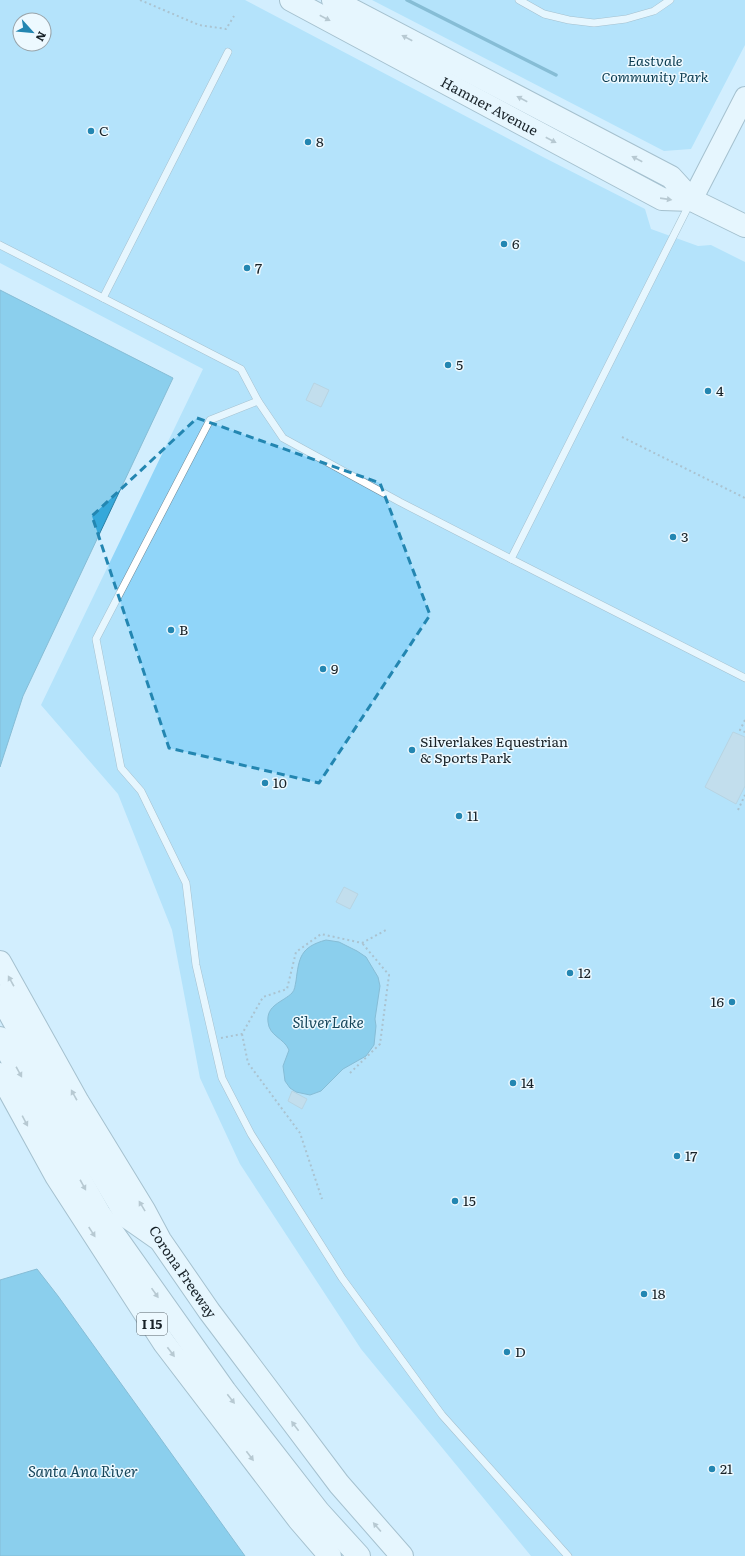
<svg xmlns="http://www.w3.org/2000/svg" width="745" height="1556" viewBox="0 0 745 1556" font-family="Literata,serif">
<rect width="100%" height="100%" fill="#d2eefe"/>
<g fill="#90d5f9" fill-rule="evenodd">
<path d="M0,0h245l298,157 102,52 6,20 47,17 13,-1 34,17v1294h-214l-170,-207 -121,-185 -40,-86 -28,-148 -54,-136 -77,-89 162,-336 -203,-106zM20,20h24v24h-24z"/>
<polygon points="372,0 745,0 745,45 691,149 664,151"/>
</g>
<g fill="#35a8da" stroke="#2c80a5">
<polygon points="0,290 173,378 23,696 0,767"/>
<path d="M326,940l13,2 18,9 9,6 12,20 2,9 -5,33 1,7 -2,19 -8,11 -23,13 -22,22 -11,4 -14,-3 -6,-4 -5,-7 -2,-15 6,-16c-5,-12 -20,-14 -21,-28 -2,-17 15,-20 24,-29 3,-3 3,-8 4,-12 3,-23 4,-34 30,-41z"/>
<polygon points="37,1269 58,1296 245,1556 0,1556 0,1280"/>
</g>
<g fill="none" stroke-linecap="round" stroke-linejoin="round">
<polyline stroke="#2c80a5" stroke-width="3.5" points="407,0 556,75"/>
</g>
<g fill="#afcad9" stroke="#98b3c1">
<polygon points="314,383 329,390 321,407 306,400"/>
<polygon points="733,732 745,737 745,786 736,804 705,787"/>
<polygon points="344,887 358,894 350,909 336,902"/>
<polygon points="292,1091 307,1099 302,1109 288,1101"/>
</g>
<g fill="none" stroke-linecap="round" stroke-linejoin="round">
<defs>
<g id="lane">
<polyline points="519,0 544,14 569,20 594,23 626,19 654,11 670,0"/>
<polyline points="690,203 511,559 745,678"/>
<polyline points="0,245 241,369 258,401"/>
<polyline points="103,298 228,52"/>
<polyline points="511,559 400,502 283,438 258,401 210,420 96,639 121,768 141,791 186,883 196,965 222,1078 251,1134 342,1278 442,1415 568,1556"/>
</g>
<polyline id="secondary" points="692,200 745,97"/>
<g id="primary">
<path id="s1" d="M291,0l371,199 30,1"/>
<polyline points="333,0 671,177 692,200 745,226"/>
</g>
<g id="highway">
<path id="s2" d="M0,962l78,140 66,108 16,30 49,71 130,173 63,72"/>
<polyline points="0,996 49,1085 127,1217 157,1238"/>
<polyline points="0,1038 99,1213 225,1391 319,1512 359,1556"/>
<polyline points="0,1074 56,1176 164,1343 299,1520 330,1556"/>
</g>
</defs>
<use href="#lane" stroke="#6f8997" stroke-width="8"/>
<use href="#secondary" stroke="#6f8997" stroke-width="22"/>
<use href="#primary" stroke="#6f8997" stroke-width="24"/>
<use href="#highway" stroke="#6f8997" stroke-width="24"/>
<g stroke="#7b8e99" stroke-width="2" stroke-dasharray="2 3" stroke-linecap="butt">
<polyline points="140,0 199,25 226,29 234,16"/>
<polyline points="622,437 745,498"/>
<polyline points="745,720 740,730 745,732"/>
<polyline points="738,810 745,795"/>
<polyline points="242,1034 248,1063 300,1133 322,1199"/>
<polyline points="221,1038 242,1034 263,997 287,989 296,952 321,934 362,943 386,930"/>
<polyline points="350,1073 380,1044 389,975 362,943"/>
</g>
<use href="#lane" stroke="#fff" stroke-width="7"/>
<use href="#secondary" stroke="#fff" stroke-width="20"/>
<use href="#primary" stroke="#fff" stroke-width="22"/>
<use href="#highway" stroke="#fff" stroke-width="22"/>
</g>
<defs><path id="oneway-solid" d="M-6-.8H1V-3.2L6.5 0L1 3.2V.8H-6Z"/></defs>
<g fill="#979c9e">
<use href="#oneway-solid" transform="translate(325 18) rotate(28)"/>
<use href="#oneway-solid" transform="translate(407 38) rotate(-152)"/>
<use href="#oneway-solid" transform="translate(522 99) rotate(-152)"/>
<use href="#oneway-solid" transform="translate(551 140) rotate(28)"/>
<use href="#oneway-solid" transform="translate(637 159) rotate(-152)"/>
<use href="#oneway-solid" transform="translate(666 199) rotate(8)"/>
<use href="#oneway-solid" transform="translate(11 981) rotate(-119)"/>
<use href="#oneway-solid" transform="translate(19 1072) rotate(61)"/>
<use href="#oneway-solid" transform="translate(74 1095) rotate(-119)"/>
<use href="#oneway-solid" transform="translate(25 1121) rotate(62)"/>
<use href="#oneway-solid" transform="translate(83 1185) rotate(61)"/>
<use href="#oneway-solid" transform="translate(142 1206) rotate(-121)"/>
<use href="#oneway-solid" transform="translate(92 1232) rotate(57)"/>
<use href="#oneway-solid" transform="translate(155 1293) rotate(55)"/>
<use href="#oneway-solid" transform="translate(171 1352) rotate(53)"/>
<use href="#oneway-solid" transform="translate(231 1399) rotate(52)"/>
<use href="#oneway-solid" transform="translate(295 1426) rotate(-127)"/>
<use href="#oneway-solid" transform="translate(250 1456) rotate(53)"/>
<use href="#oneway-solid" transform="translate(377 1527) rotate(-131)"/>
</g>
<path d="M0 0H745V1556H0ZM197,418l183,65 50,132 -111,168 -150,-35 -77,-232z" fill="#d2eefe" fill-opacity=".55" fill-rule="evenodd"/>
<path fill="none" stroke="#2386b1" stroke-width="3" stroke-dasharray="8 5" stroke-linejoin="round" d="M197,418l183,65 50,132 -111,168 -150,-35 -77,-232z"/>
<g fill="#2386b1" stroke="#edf9ff" stroke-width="1.5">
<circle cx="91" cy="131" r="4"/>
<circle cx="308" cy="142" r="4"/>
<circle cx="504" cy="244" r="4"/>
<circle cx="247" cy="268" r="4"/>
<circle cx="448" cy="365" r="4"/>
<circle cx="708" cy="391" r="4"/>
<circle cx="673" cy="537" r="4"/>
<circle cx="171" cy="630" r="4"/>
<circle cx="323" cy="669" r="4"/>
<circle cx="412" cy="750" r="4"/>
<circle cx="265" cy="783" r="4"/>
<circle cx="459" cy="816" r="4"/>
<circle cx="570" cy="973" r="4"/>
<circle cx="732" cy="1002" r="4"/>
<circle cx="513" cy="1083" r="4"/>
<circle cx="677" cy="1156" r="4"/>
<circle cx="455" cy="1201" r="4"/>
<circle cx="644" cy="1294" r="4"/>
<circle cx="507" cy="1352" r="4"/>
<circle cx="712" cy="1469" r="4"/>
</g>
<g text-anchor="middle" stroke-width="3" stroke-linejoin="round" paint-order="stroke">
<rect fill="#edf9ff" stroke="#586268" stroke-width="1" x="137" y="1313" width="30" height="22" rx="3"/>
<g font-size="13" font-weight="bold" fill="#182228">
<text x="152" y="1329">I 15</text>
</g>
<g font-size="14" font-style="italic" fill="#093a4f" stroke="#edf9ff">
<text x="655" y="66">Eastvale<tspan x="655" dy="16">Community Park</tspan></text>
</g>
<g font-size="14" fill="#182228" stroke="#edf9ff">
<text dy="5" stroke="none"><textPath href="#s1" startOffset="225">Hamner Avenue</textPath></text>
<text dy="5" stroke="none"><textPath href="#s2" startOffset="360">Corona Freeway</textPath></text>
</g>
<g font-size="14" fill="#182228" stroke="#edf9ff" text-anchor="start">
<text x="99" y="136">C</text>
<text x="316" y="147">8</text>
<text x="512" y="249">6</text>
<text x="255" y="273">7</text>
<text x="456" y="370">5</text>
<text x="716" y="396">4</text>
<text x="681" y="542">3</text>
<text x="179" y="635">B</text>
<text x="331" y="674">9</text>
<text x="420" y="747">Silverlakes Equestrian<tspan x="420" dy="16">&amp; Sports Park</tspan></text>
<text x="273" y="788">10</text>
<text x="467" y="821">11</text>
<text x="578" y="978">12</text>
<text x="724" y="1007" text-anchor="end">16</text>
<text x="521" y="1088">14</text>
<text x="685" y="1161">17</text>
<text x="463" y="1206">15</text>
<text x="652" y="1299">18</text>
<text x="515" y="1357">D</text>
<text x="720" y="1474">21</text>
</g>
<g font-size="15" font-style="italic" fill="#18475c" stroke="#edf9ff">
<text x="328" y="1028">SilverLake</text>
<text x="83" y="1477">Santa Ana River</text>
</g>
</g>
<g transform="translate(32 32) rotate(117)"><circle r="19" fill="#edf9ff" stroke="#98a3a9"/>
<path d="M0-3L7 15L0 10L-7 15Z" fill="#2386b1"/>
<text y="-6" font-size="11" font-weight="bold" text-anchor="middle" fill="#182228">N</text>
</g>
</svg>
